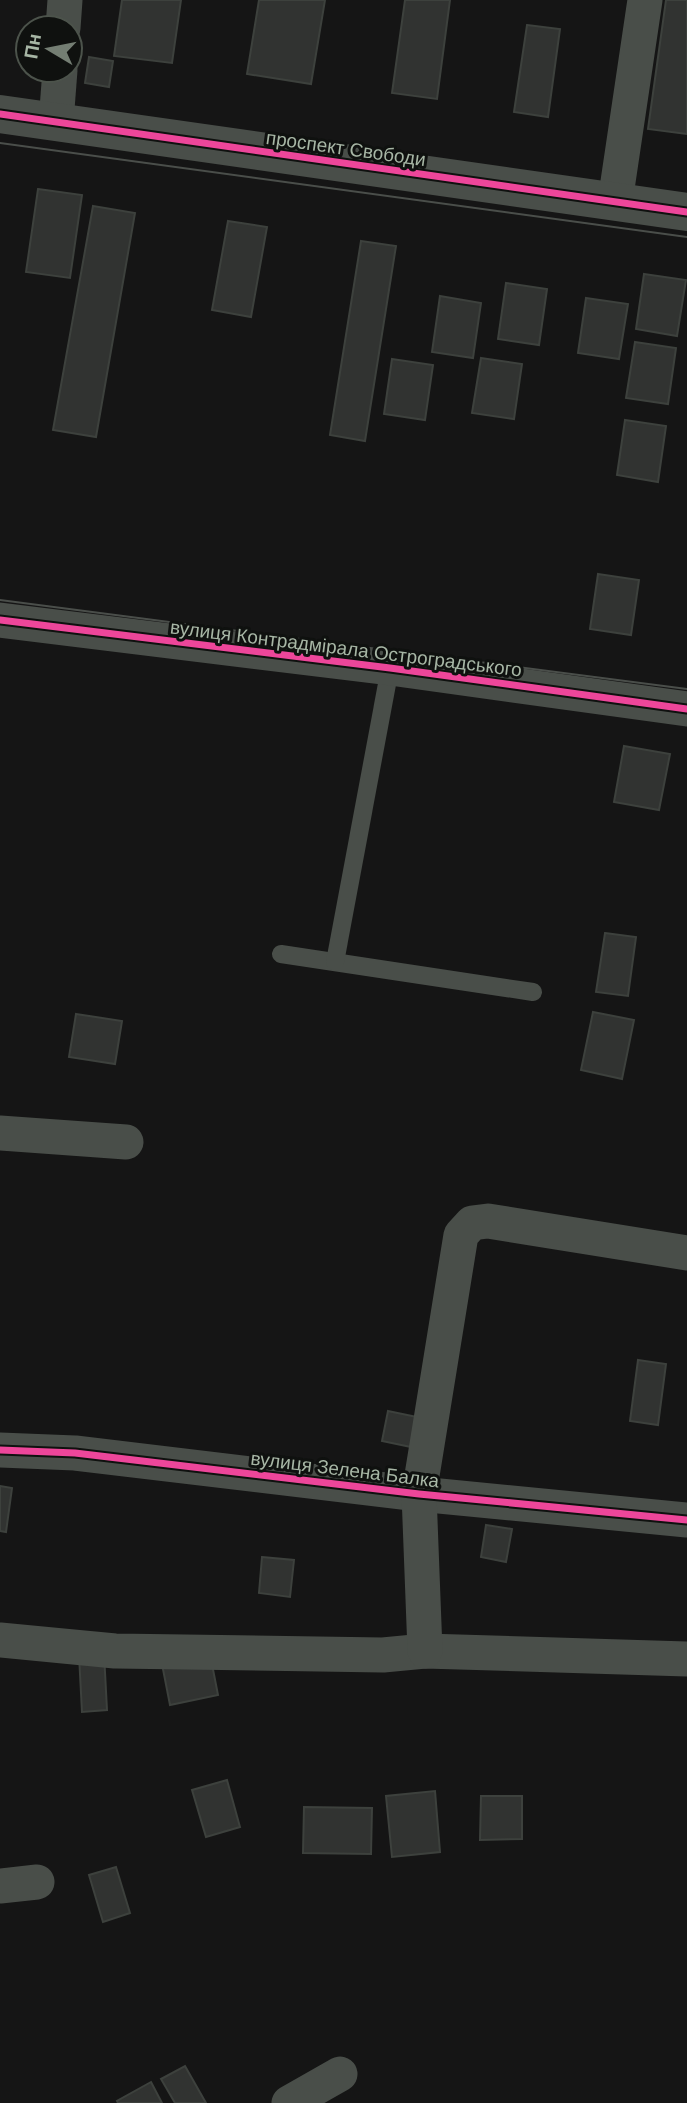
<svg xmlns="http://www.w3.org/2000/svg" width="687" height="2103" viewBox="0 0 687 2103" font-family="Arial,sans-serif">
<rect width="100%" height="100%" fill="#151515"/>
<g fill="#313331" stroke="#3d413d" stroke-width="2">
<polygon points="122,0 181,0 172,63 114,56"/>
<polygon points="259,0 325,0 311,84 247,74"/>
<polygon points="405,0 450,0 437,99 392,93"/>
<polygon points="666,0 687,0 687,134 648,129"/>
<polygon points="527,25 560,29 548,117 514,112"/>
<polygon points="89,57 113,61 109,87 85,83"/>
<polygon points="38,189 82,195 70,278 26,272"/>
<polygon points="93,206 135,213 96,437 53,430"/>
<polygon points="228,221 267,227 251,317 212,310"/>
<polygon points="361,241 396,246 365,441 330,435"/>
<polygon points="644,274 686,280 677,336 636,329"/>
<polygon points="506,283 547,289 539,345 498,339"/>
<polygon points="440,296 481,303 473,358 432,352"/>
<polygon points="586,298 628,304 619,359 578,353"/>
<polygon points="635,342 676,348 668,404 626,398"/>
<polygon points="481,358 522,364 514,419 472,413"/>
<polygon points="392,359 433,365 425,420 384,414"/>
<polygon points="625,420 666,426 658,482 617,475"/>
<polygon points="598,574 639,580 631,635 590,629"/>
<polygon points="624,746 670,754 659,810 614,802"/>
<polygon points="605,933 636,937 628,996 596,992"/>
<polygon points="593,1012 634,1020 622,1079 581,1070"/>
<polygon points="76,1014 122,1021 115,1064 69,1057"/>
<polygon points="638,1360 666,1364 658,1425 630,1421"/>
<polygon points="388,1411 417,1417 411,1447 382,1441"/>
<polygon points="0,1486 12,1488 6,1532 0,1531"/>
<polygon points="486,1525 512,1529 506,1562 481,1557"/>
<polygon points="262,1557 294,1560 290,1597 259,1593"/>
<polygon points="104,1653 107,1710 82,1712 79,1655"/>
<polygon points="210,1654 218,1695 170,1705 162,1664"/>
<polygon points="227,1780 240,1827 206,1837 192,1790"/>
<polygon points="435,1791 440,1852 392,1857 386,1796"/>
<polygon points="481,1796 522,1796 522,1839 480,1840"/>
<polygon points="304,1807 372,1808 371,1854 303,1853"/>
<polygon points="116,1867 130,1913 103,1922 89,1875"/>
<polygon points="185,2066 206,2103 175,2103 161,2079"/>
<polygon points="151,2082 162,2103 118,2103 117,2101"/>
</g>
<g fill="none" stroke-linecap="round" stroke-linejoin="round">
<g stroke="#494e49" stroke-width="18">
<polyline points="281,954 533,992"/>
<polyline points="335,962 390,668"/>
</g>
<g stroke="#494e49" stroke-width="35">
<polyline points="63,28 65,0"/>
<polyline points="56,122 60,70"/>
<polyline points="615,202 645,0"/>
<polyline points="0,620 390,668 687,709"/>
<polyline points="0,1133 126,1142"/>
<polyline points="0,1450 75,1453 419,1494 687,1520"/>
<polyline points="0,1640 115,1651 383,1655 425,1651 687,1659"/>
<polyline points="425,1651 419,1494 461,1235 472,1223 488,1221 687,1253"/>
<polyline points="0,1886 37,1882"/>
<polyline points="289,2103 340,2074"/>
</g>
<polyline stroke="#494e49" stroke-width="38" points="0,114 687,212"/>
<g stroke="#4a4e4a" stroke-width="2">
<polyline points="0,143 687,237"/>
<polyline points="0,600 687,689"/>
</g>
<defs>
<g id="cycleway">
<polyline points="0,114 687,212"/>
<polyline points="0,620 390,668 687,709"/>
<polyline points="0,1450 75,1453 419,1494 687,1520"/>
</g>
</defs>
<use href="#cycleway" stroke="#0f110f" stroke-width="11"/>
<use href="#cycleway" stroke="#ed469a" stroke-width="7"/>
</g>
<g text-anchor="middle" stroke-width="6" stroke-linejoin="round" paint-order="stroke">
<g font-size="19" fill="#a7b6a5" stroke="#0f110f">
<text transform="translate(346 148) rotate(8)" y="7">проспект Свободи</text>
<text transform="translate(346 648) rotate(7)" y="7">вулиця Контрадмірала Остроградського</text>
<text transform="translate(345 1469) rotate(7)" y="7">вулиця Зелена Балка</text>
</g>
</g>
<g transform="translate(49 49) rotate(280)"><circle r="33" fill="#0f110f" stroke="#4c534b" stroke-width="2"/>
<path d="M0-5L12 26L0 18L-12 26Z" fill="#747e73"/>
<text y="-10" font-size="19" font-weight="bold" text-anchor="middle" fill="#a7b6a5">Пн</text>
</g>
</svg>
